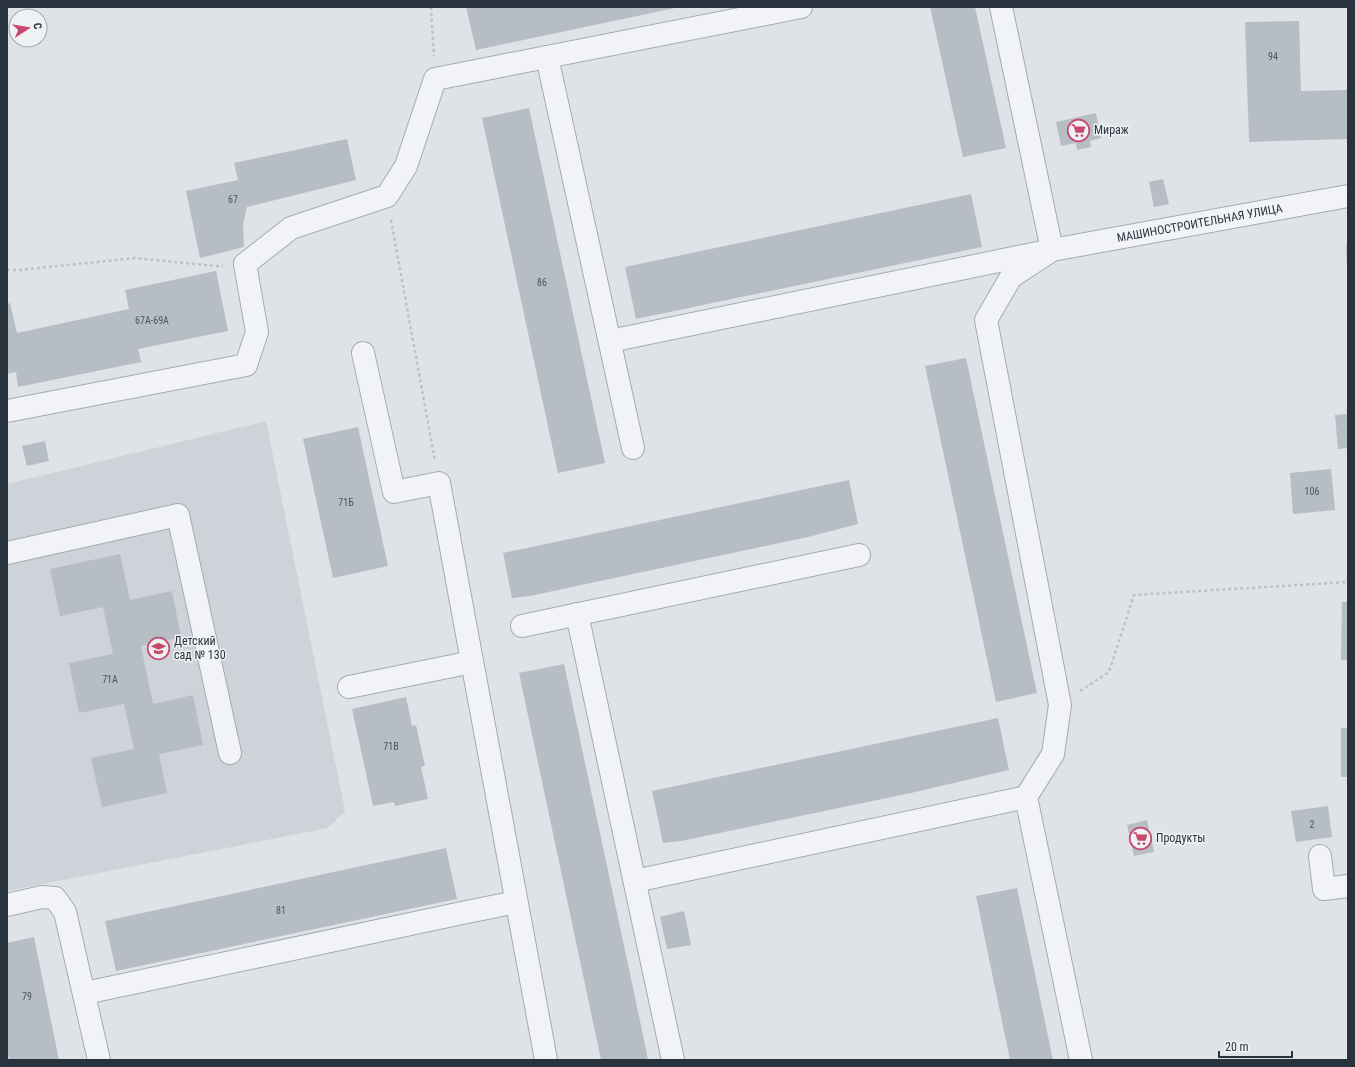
<svg xmlns="http://www.w3.org/2000/svg" width="1355" height="1067" viewBox="0 0 1355 1067" font-family="'Roboto Condensed',sans-serif">
<rect width="100%" height="100%" fill="#dfe3e7"/>
<polygon fill="#cdd3d9" points="266,421 345,811 328,828 7,891 7,484"/>
<g fill="#b6bdc4">
<polygon points="466,7 675,7 675,8 476,50"/>
<polygon points="930,7 975,7 1006,148 963,157"/>
<polygon points="1299,21 1301,91 1348,90 1348,139 1249,142 1245,22"/>
<polygon points="529,108 605,463 558,473 482,118"/>
<polygon points="1096,113 1101,138 1090,141 1091,147 1077,150 1076,143 1061,146 1056,122"/>
<polygon points="347,139 356,180 247,207 243,224 244,247 200,258 186,191 238,180 234,163"/>
<polygon points="1163,179 1169,204 1154,207 1149,182"/>
<polygon points="971,194 982,247 636,319 625,267"/>
<polygon points="1346,246 1348,246 1348,264 1347,264"/>
<polygon points="216,271 228,331 138,349 141,362 18,387 16,372 7,374 7,304 10,303 17,333 129,309 125,290"/>
<polygon points="966,358 1037,693 996,702 925,366"/>
<polygon points="1348,414 1348,448 1338,449 1335,415"/>
<polygon points="358,427 388,566 333,578 303,439"/>
<polygon points="45,441 49,461 27,466 22,446"/>
<polygon points="1331,469 1335,510 1293,514 1290,473"/>
<polygon points="849,480 858,524 808,537 586,584 530,596 512,598 503,553"/>
<polygon points="120,554 130,600 172,591 181,637 141,646 153,704 193,695 203,745 159,754 167,793 102,807 91,758 134,749 124,704 79,713 69,663 113,654 103,607 60,616 50,569"/>
<polygon points="1342,602 1348,602 1348,660 1341,660"/>
<polygon points="564,664 643,1035 648,1060 601,1060 519,673"/>
<polygon points="406,697 412,726 416,725 425,766 421,767 428,799 395,806 394,802 373,806 352,709"/>
<polygon points="998,718 1009,770 911,793 681,841 663,843 652,791"/>
<rect x="1341" y="728" width="7" height="49"/>
<polygon points="1328,806 1332,837 1296,842 1291,811"/>
<polygon points="1147,820 1154,852 1134,856 1127,825"/>
<polygon points="446,848 457,899 116,971 105,921"/>
<polygon points="1017,888 1053,1060 1010,1060 976,896"/>
<polygon points="684,911 691,945 667,949 660,917"/>
<polygon points="34,937 59,1060 9,1060 7,1050 7,943"/>
</g>
<g fill="none" stroke-linecap="round" stroke-linejoin="round">
<defs>
<g id="minor">
<polyline points="547,57 633,448"/>
<polyline points="610,341 1052,250 1001,7"/>
<polyline points="363,353 394,492 439,483 546,1060"/>
<polyline points="7,411 246,365 257,332 245,264 291,228 387,196 406,166 435,79 801,7"/>
<polyline points="7,553 178,515 230,753"/>
<polyline points="577,614 673,1060"/>
<polyline points="522,626 859,555"/>
<polyline points="349,687 472,662"/>
<polyline points="1320,856 1324,889 1348,886"/>
<polyline points="635,881 1026,797"/>
<polyline points="7,905 42,897 55,898 65,912 99,1060"/>
<polyline points="85,993 462,913 516,902"/>
<path id="s1" d="M1081,1060l-55,-263 27,-43 7,-49 -74,-385 25,-43 41,-27 296,-54"/>
</g>
</defs>
<use href="#minor" stroke="#a4abb1" stroke-width="24"/>
<g stroke="#bdc1c6" stroke-width="2.5" stroke-dasharray="3 3" stroke-linecap="butt">
<polyline points="431,7 434,56"/>
<polyline points="391,220 435,461"/>
<polyline points="7,270 20,270 135,258 215,266 223,266"/>
<polyline points="1080,691 1109,672 1134,595 1348,582"/>
</g>
<use href="#minor" stroke="#f1f3f6" stroke-width="22"/>
</g>
<defs>
<symbol id="supermarket-ring" viewBox="-11 -11 22 22"><circle r="9.5" fill="#eef2f5" stroke="#c7496c" stroke-width="1.5"/><path d="M-6-5.5h2.5l.6 2H6L4.5 2H-2.5L-4.4-4H-6ZM-1.5 3.2a1.3 1.3 0 1 0 .1 0ZM3 3.2a1.3 1.3 0 1 0 .1 0Z" fill="#c7496c"/></symbol>
<symbol id="school-ring" viewBox="-11 -11 22 22"><circle r="9.5" fill="#eef2f5" stroke="#c7496c" stroke-width="1.5"/><path d="M0-5L7-2L0 1L-7-2ZM-4 1L0 2.5L4 1V4Q0 6-4 4Z" fill="#c7496c"/></symbol>
</defs>
<g fill-rule="evenodd">
<use href="#supermarket-ring" x="1066" y="118" width="25" height="25"/>
<use href="#school-ring" x="146" y="636" width="25" height="25"/>
<use href="#supermarket-ring" x="1128" y="826" width="25" height="25"/>
</g>
<g text-anchor="middle" stroke-width="3" stroke-linejoin="round" paint-order="stroke">
<g font-size="10" fill="#4c565f">
<text x="1273" y="60">94</text>
<text x="233" y="203">67</text>
<text x="542" y="286">86</text>
<text x="152" y="324">67А-69А</text>
<text x="1312" y="495">106</text>
<text x="346" y="506">71Б</text>
<text x="110" y="683">71А</text>
<text x="391" y="750">71В</text>
<text x="1312" y="828">2</text>
<text x="281" y="914">81</text>
<text x="27" y="1000">79</text>
</g>
<g font-size="12" fill="#28333d" stroke="#eef2f5" text-anchor="start">
<text x="1094" y="134">Мираж</text>
<text x="174" y="645">Детский<tspan x="174" dy="14">сад № 130</tspan></text>
<text x="1156" y="842">Продукты</text>
</g>
<g font-size="12" fill="#28333d" stroke="#eef2f5">
<text dy="4" stroke="none"><textPath href="#s1" startOffset="1010">МАШИНОСТРОИТЕЛЬНАЯ УЛИЦА</textPath></text>
</g>
</g>
<rect width="1355" height="1067" fill="none" stroke="#28333d" stroke-width="16"/>
<g transform="translate(28 28) rotate(78)"><circle r="19" fill="#eef2f5" stroke="#9fa6ab"/>
<path d="M0-3L7 15L0 10L-7 15Z" fill="#c7496c"/>
<text y="-6" font-size="11" font-weight="bold" text-anchor="middle" fill="#28333d">С</text>
</g>
<path d="M1219 1051v6h73v-6" fill="none" stroke="#28333d" stroke-width="2"/>
<text x="1225" y="1051" font-size="12" fill="#28333d" stroke="#eef2f5" stroke-width="3" paint-order="stroke">20 m</text>
</svg>
